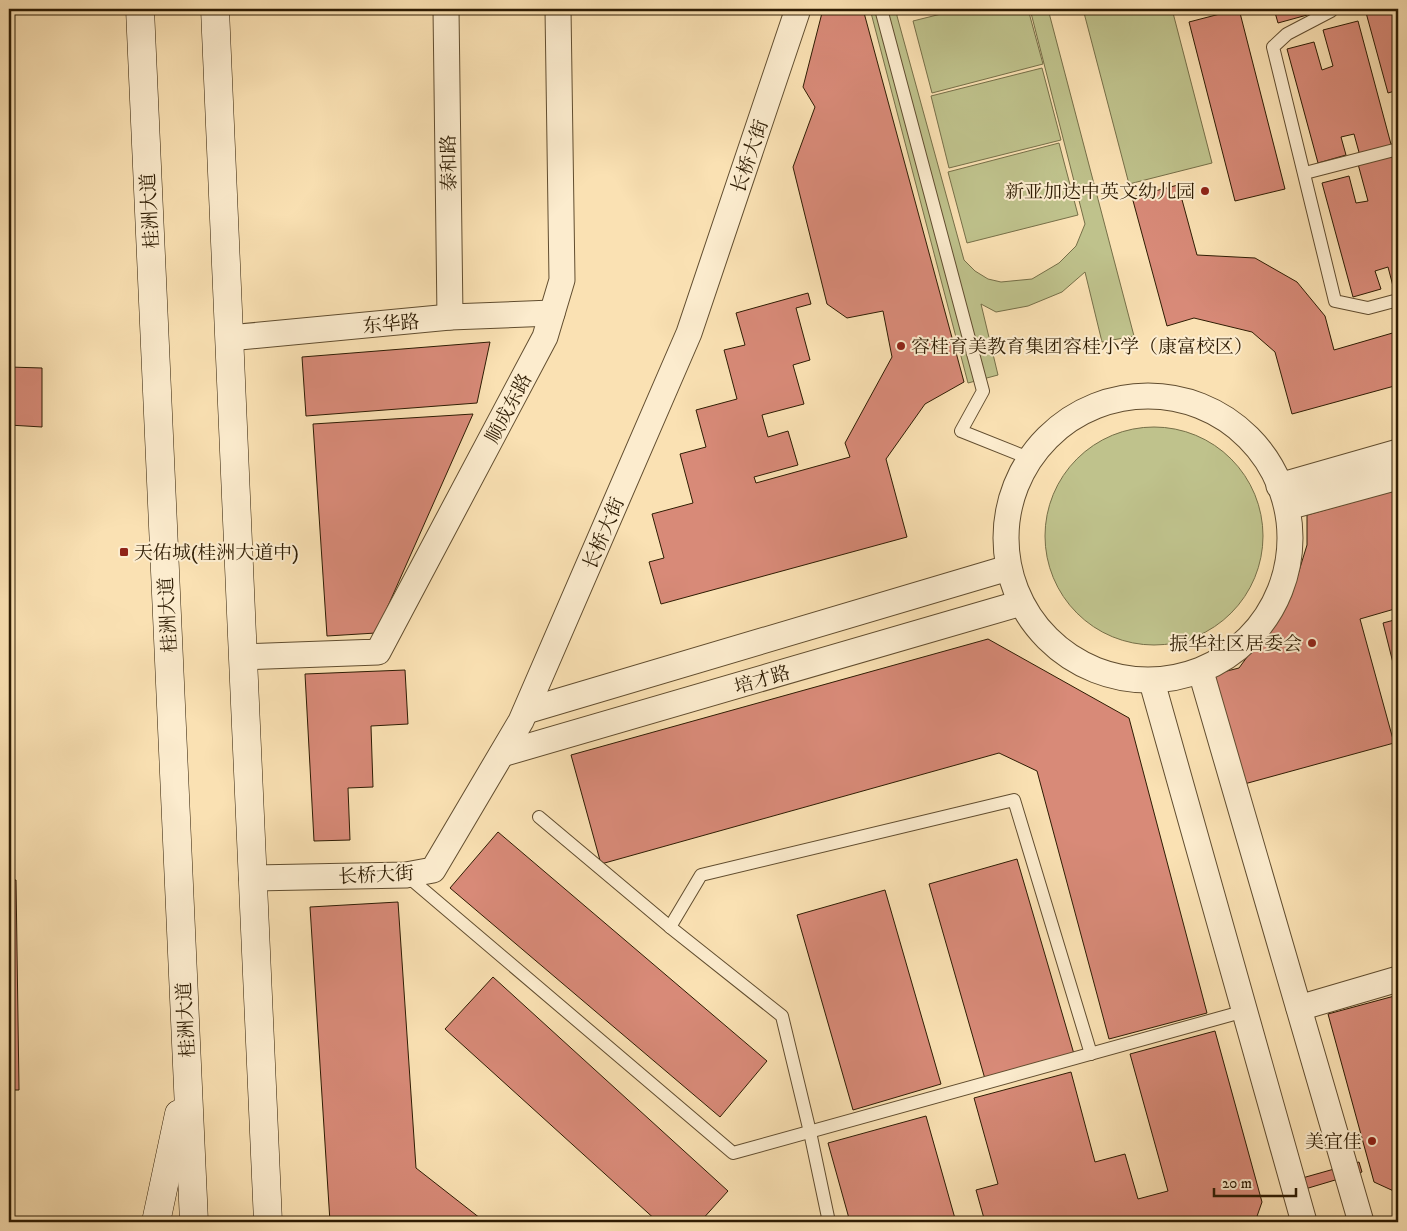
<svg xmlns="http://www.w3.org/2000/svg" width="1407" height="1231" viewBox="0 0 1407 1231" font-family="'IM FELL DW Pica','Noto Serif SC',serif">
<rect width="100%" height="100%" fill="#fae1b3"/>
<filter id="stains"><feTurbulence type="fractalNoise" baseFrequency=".004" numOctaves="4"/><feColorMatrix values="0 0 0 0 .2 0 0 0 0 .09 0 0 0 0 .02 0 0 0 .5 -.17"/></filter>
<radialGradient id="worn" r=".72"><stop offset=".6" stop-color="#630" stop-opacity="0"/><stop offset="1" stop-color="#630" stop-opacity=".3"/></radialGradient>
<g fill="#bfc28c" stroke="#766f48">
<polygon points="870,9 897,9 897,16 964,260 975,271 988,279 1001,282 1032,279 1059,263 1076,246 1085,224 1030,9 1048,9 1134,336 1102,342 1085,272 1062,292 1028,306 996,312 981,304 998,375 968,383"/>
<polygon points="961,9 1028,9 1043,64 932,93 913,21"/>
<polygon points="1083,9 1172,9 1212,163 1129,184"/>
<polygon points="1042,68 1061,140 949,168 931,96"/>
<polygon points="1059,143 1078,215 967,243 948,172"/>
<circle cx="1154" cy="536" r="109"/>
</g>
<g fill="#d88a78" stroke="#2e1c03">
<polygon points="823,9 863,9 964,382 925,404 886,459 907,537 661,604 649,562 664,558 652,514 693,503 680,454 706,447 696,410 737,399 724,350 745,345 736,313 808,293 811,304 796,308 810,360 793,365 804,404 762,415 768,437 788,431 798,465 754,477 756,483 850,457 845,443 892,357 883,311 847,318 827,304 793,167 815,107 803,87"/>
<polygon points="1239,9 1285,189 1235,201 1189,22"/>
<polygon points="1274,9 1329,9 1278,23"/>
<polygon points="1365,9 1398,9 1398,90 1388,93"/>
<polygon points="1358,21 1392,148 1360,156 1354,134 1341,137 1346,155 1318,163 1287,49 1314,42 1322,70 1333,66 1323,30"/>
<polygon points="1393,154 1398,175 1398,289 1394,290 1388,267 1375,271 1381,289 1353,297 1322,183 1349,176 1356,203 1368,201 1358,164"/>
<polygon points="1178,185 1197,255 1255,258 1297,282 1325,316 1334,350 1396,332 1398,341 1398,385 1292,414 1275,352 1252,332 1194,318 1167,326 1132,197"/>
<polygon points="490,342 477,403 306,416 302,357"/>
<polygon points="9,367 42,368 42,427 9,425"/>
<polygon points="473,414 376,633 327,636 313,424"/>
<polygon points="1396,490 1398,498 1398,608 1360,619 1394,743 1237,786 1207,676 1239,668 1291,597 1307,545 1307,515"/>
<polygon points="1398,619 1398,683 1383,623"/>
<polygon points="988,639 1129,718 1207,1013 1109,1039 1037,771 999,753 601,864 571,755"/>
<polygon points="405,670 408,724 371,726 373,787 348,788 350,840 314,841 305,674"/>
<polygon points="498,832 767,1061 720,1117 450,888"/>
<polygon points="1017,859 1074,1054 985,1079 929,884"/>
<polygon points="9,880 16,880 19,1090 9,1090"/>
<polygon points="885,890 941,1084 853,1110 797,915"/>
<polygon points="398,902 416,1168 485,1222 330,1222 310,907"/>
<polygon points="493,977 728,1191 700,1222 658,1222 445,1029"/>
<polygon points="1398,995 1398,1193 1374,1182 1328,1014"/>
<polygon points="1215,1031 1262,1202 1255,1222 985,1222 976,1190 998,1184 974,1098 1071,1072 1095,1162 1125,1154 1138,1199 1168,1191 1130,1054"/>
<polygon points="926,1116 956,1222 850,1222 828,1143"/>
<polygon points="1359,1162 1362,1172 1285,1195 1281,1184"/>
</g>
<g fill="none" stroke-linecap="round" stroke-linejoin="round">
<defs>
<g id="service">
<polyline points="881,9 983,391 961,431 1031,459"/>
<polyline points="1331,9 1331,11 1287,34 1273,47 1335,301 1368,308 1398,300"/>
<polyline points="1305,173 1398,149"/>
<polyline points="539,817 670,927 782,1016 810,1132 829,1222"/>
<polyline points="406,875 733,1153 1245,1011"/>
<polyline points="670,927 701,875 1014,800 1091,1054"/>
</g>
<g id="minor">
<polyline points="446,9 450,317"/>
<polyline points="229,338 450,317 552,313"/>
<circle cx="1148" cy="538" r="142"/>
<polyline points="1279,486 1398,452"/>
<polyline points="1288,507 1398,477"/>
<polyline points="243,657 378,652 545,337 562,280 558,9"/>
<polyline points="1201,672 1361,1222"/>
<polyline points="1152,682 1304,1222"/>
<polyline points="526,711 1008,568"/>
<polyline points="502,754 1021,603"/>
<polyline points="252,878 406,875 433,870 521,721 689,333 798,9"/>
<polyline points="1299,1008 1398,979"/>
</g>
<g id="secondary">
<polyline points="140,9 194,1222"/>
<path d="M215,9c18,404 34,809 53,1213"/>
<polyline points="156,1222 179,1114"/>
</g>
</defs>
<use href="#service" stroke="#614d2f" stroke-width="14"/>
<use href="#minor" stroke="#614d2f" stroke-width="27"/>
<use href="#secondary" stroke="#2e1c03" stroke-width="29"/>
<use href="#service" stroke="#fcecce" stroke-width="12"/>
<use href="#minor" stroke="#fcecce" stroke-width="25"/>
<use href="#secondary" stroke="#fcecce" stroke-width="28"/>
</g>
<g fill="#8f2418" stroke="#fcecce" stroke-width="2">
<circle cx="1205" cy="191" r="5"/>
<circle cx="901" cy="346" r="5"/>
<rect x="119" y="547" width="10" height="10" rx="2.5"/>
<circle cx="1312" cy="643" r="5"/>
<circle cx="1372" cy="1141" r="5"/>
</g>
<g text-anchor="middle" stroke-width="4" stroke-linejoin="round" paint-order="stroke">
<g font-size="19" fill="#2e1c03" stroke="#fcecce">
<text transform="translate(749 156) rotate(-71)" y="7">长桥大街</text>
<text transform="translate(448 163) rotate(-91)" y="7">泰和路</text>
<text transform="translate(149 211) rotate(-93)" y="7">桂洲大道</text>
<text transform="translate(391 323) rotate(-5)" y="7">东华路</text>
<text transform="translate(508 408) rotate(-62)" y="7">顺成东路</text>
<text transform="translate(603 533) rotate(-67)" y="7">长桥大街</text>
<text transform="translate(167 615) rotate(-93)" y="7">桂洲大道</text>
<text transform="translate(762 679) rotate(-16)" y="7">培才路</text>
<text transform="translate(376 874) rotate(-3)" y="7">长桥大街</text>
<text transform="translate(185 1020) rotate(-93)" y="7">桂洲大道</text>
</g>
<g font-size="19" fill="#2e1c03" stroke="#fcecce" text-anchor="end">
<text x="1195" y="198">新亚加达中英文幼儿园</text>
<text x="911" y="353" text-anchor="start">容桂育美教育集团容桂小学（康富校区）</text>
<text x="134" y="559" text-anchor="start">天佑城(桂洲大道中)</text>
<text x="1302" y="650">振华社区居委会</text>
<text x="1362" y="1148">美宜佳</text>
</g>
</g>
<rect width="1407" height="1231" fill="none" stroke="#fae1b3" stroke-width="30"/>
<rect x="10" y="10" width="1387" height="1211" fill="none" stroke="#2e1c03" stroke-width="2.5"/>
<rect x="15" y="15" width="1377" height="1201" fill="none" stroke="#2e1c03"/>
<path d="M1214 1188v8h82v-8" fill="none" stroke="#2e1c03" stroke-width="2.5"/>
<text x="1222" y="1188" font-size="15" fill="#2e1c03" stroke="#fcecce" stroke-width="4" paint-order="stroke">20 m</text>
<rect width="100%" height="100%" filter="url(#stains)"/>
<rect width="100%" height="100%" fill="url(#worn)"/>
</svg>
